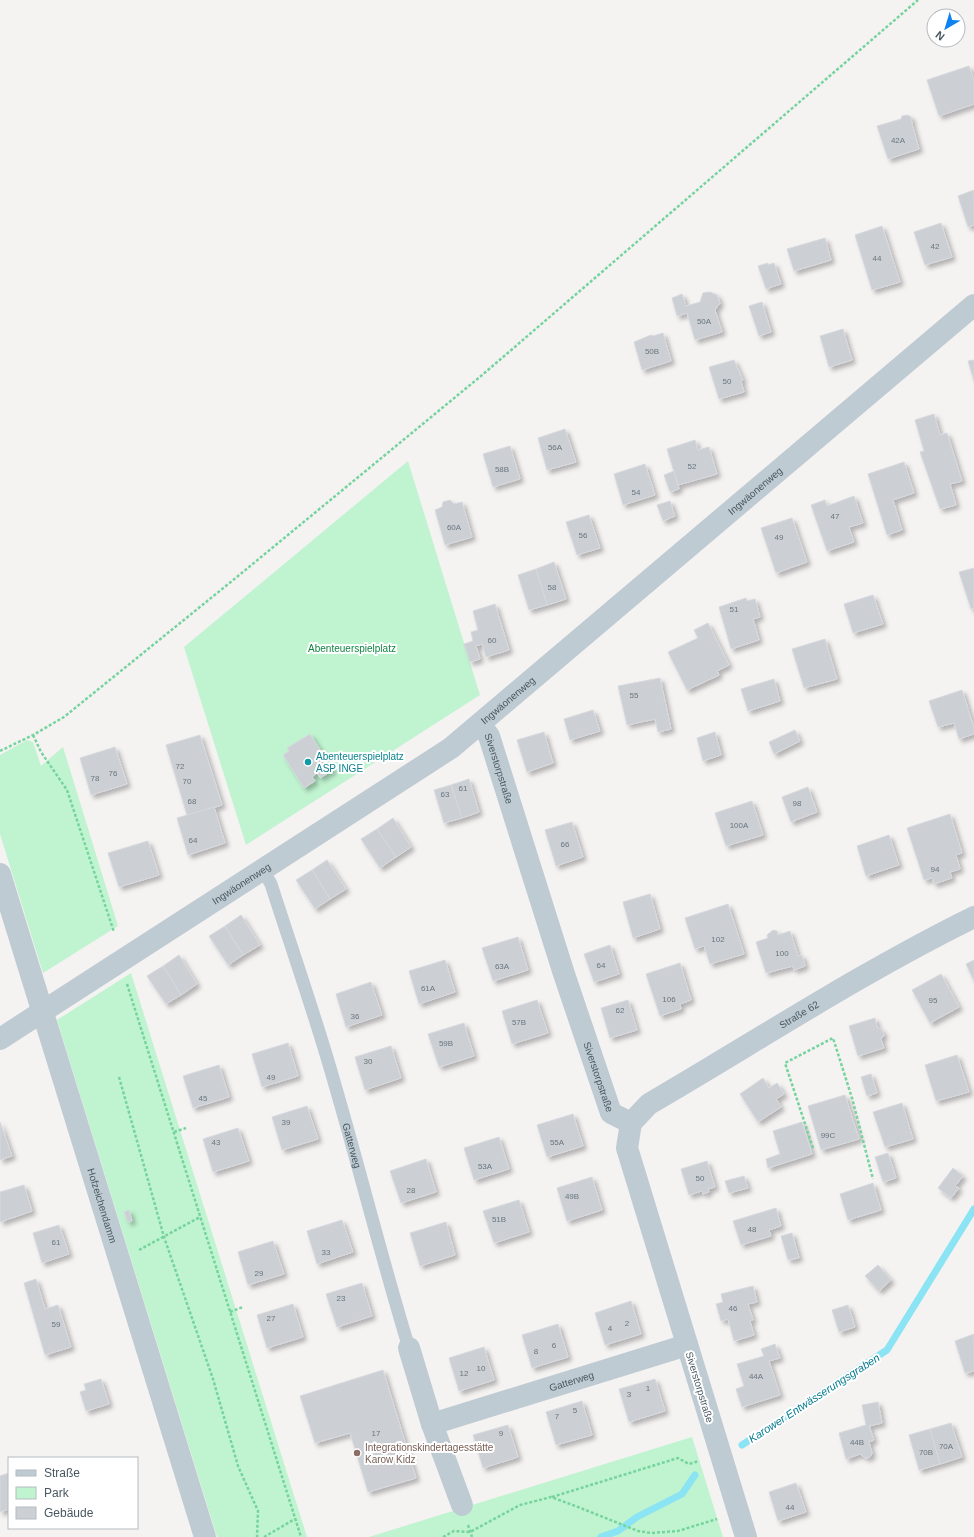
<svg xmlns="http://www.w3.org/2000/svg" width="974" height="1537" viewBox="0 0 974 1537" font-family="Helvetica,sans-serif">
<defs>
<filter id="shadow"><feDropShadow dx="3.5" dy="3.5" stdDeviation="2" flood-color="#0004"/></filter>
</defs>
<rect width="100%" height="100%" fill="#f5f2f2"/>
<g fill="#c0f3d0">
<polygon points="408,461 480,695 246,845 184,647"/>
<polygon points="27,740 33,742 41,766 63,747 118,926 43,973 0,834 0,755"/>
<polygon points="131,973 307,1537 217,1537 57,1020"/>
<polygon points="692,1437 723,1537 369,1537"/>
</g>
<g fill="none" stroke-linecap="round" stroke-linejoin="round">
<g stroke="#8ae4f3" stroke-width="7">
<polyline points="742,1445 887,1350 974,1209"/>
<polyline points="601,1537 618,1531 637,1517 682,1494 695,1475"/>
</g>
</g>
<g fill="#ccd0d5" stroke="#d6d9de" filter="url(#shadow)">
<polygon points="969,66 974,80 974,104 939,116 927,80"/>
<polygon points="907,115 911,117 912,124 919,149 888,159 877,126 901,119 902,116"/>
<polygon points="974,190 974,225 968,227 958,196"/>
<polygon points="941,223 952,257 925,265 914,232"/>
<polygon points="882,226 900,282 872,290 855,235"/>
<polygon points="825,238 831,260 794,271 787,249"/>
<polygon points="768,263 768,265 774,263 781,284 766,289 758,266"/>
<polygon points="710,292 717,295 720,303 715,310 722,332 695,340 687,313 677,316 672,298 682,294 686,306 700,302 703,293"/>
<polygon points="762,302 771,332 759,336 749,306"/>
<polygon points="843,329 852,360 829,367 820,336"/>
<polygon points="663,333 671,361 642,370 634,342 651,335 653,336"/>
<polygon points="734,360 743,380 741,381 744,392 719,399 709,367"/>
<polygon points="974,360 974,381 968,361"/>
<polygon points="934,414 940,435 947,433 962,481 950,484 956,505 940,509 920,452 924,451 915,420"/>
<polygon points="565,429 576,462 547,470 538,438"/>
<polygon points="695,440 698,450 709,447 717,474 678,485 667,449"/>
<polygon points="510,446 520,479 493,487 483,454"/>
<polygon points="904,462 914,493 893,500 902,530 887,535 868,474"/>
<polygon points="645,464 655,495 623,505 614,474"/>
<polygon points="674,471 679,489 670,492 664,475"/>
<polygon points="854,496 863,523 849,527 854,542 827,551 811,505 825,500 827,506"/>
<polygon points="450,500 454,504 462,502 472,537 445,545 435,510 442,507 443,502"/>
<polygon points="670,501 675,516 663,521 657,505"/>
<polygon points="589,515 600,548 577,555 566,522"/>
<polygon points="792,518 807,562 776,573 761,528"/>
<polygon points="554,562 566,599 547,605 536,569"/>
<polygon points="974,568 974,608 971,609 959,572"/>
<polygon points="536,569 547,605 529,610 518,575"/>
<polygon points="873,595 883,624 853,633 844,604"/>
<polygon points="746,598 747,601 755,599 760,617 753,619 759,640 731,649 719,607"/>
<polygon points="495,604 509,650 486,657 482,644 476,646 480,659 470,662 464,644 473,641 471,632 478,630 473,611"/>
<polygon points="708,623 729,665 717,671 719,675 687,690 668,652 698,638 694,630"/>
<polygon points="825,639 837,679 804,688 792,649"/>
<polygon points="660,678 671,729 658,732 655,719 627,725 618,686"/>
<polygon points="774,679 780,701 748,711 741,689"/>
<polygon points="962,690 974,728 974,734 959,739 954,723 938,727 929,701"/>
<polygon points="593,710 600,731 570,740 564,719"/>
<polygon points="795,730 800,741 774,754 769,742"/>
<polygon points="544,732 553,763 527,772 517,740"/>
<polygon points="715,732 721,755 703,761 697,738"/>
<polygon points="310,734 333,770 320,778 317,773 312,777 315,781 304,788 283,755 289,751 287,748"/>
<polygon points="200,735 222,805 187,815 166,745"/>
<polygon points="115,747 127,784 91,795 80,758"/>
<polygon points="469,779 479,812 462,818 451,785"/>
<polygon points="451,785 462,818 444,823 434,790"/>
<polygon points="808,787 817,812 791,822 782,797"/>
<polygon points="752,801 763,835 726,846 715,813"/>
<polygon points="214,807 225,843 188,855 177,818"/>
<polygon points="950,814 962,853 956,855 960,869 950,872 952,878 934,884 932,878 924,880 907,828"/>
<polygon points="393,818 411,847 396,857 377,829"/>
<polygon points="572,822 583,857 556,866 545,830"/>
<polygon points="377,829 396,857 380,868 361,839"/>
<polygon points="889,835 899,865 866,876 857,846"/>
<polygon points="148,841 159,875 119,887 108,853"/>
<polygon points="327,860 346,889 330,899 312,870"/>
<polygon points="312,870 330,899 315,909 296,880"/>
<polygon points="650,894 660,929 633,938 623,902"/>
<polygon points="728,904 744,954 710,964 704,946 695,949 685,918"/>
<polygon points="241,915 260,945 243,955 225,926"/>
<polygon points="225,926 243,955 228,965 209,936"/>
<polygon points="773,930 777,931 778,935 790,931 798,956 802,955 805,966 794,970 793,966 766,973 756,942 768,938 767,935"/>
<polygon points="518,937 528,970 493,981 482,948"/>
<polygon points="610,945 619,974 594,982 584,954"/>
<polygon points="179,955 197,984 181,995 163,966"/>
<polygon points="445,960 455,992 419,1004 409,971"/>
<polygon points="974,960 974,981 966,964"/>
<polygon points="680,963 691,1000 680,1004 681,1009 660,1016 646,974"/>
<polygon points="163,966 181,995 166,1004 147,976"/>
<polygon points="941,974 959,1007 930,1023 912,990"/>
<polygon points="371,982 382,1015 346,1027 336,994"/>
<polygon points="537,1000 548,1033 512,1044 502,1011"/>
<polygon points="628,1000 637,1030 610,1038 601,1008"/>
<polygon points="875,1018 877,1027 882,1030 884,1035 881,1039 884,1048 858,1056 849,1026"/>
<polygon points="464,1023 474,1056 439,1067 428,1034"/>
<polygon points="288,1043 298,1076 262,1087 252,1054"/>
<polygon points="391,1046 401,1078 365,1090 355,1057"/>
<polygon points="957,1055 969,1092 936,1101 925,1065"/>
<polygon points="219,1065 229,1097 193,1108 183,1076"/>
<polygon points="871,1074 877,1093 867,1096 861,1077"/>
<polygon points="763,1078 769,1088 777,1083 784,1094 776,1099 781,1107 758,1122 740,1094"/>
<polygon points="845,1095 859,1139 821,1150 808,1106"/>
<polygon points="902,1103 913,1139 885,1147 873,1112"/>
<polygon points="307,1106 318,1139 282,1150 272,1117"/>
<polygon points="573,1114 583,1146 547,1157 537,1125"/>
<polygon points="0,1122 12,1156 0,1160"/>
<polygon points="802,1122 812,1154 768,1168 766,1159 780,1154 773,1131"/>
<polygon points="238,1128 249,1161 213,1172 203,1139"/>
<polygon points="499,1137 509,1169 474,1180 464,1148"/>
<polygon points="888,1153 896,1178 883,1182 875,1157"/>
<polygon points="426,1159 436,1192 401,1203 390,1171"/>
<polygon points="707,1161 715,1187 708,1189 709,1192 703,1194 702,1191 689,1195 681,1169"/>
<polygon points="953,1168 963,1176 955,1186 959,1188 951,1198 938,1188"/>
<polygon points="744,1176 748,1188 729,1193 725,1181"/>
<polygon points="592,1177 602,1210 567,1221 557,1188"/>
<polygon points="873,1183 881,1210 848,1220 840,1194"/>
<polygon points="24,1185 32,1211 0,1222 0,1192"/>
<polygon points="519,1200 529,1232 494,1243 483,1211"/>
<polygon points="776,1208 781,1226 769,1230 771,1236 741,1245 733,1221"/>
<polygon points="129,1210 132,1221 128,1222 124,1212"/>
<polygon points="342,1220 353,1252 317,1264 307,1231"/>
<polygon points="446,1222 455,1255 420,1266 410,1233"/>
<polygon points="59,1225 69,1254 42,1263 33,1233"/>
<polygon points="792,1233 799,1258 788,1260 781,1236"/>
<polygon points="273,1241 284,1274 248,1285 238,1252"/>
<polygon points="878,1265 891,1280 879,1291 865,1276"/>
<polygon points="36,1279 45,1309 58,1305 71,1347 45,1355 24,1283"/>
<polygon points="362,1283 372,1316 337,1327 326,1294"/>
<polygon points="753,1286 757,1302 748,1304 753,1320 750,1321 754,1335 734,1341 728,1319 721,1321 716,1304 723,1302 721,1294"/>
<polygon points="631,1301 641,1334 605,1345 595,1313"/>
<polygon points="293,1304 303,1337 267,1348 257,1315"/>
<polygon points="848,1305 855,1327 839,1332 832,1310"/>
<polygon points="558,1324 568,1357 532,1368 522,1335"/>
<polygon points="974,1334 974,1371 965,1373 955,1341"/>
<polygon points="775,1344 780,1358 769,1361 780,1395 742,1407 736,1389 744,1386 737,1364 764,1356 761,1349"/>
<polygon points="484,1347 494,1380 459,1391 449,1358"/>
<polygon points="383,1370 416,1478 368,1492 350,1433 315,1443 300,1396"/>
<polygon points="101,1379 109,1404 86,1411 80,1392 86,1390 84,1384"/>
<polygon points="655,1379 665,1411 629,1422 619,1389"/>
<polygon points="582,1401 592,1435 556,1445 546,1412"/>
<polygon points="878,1402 882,1423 869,1426 874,1440 869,1442 872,1453 870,1457 866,1458 860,1454 846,1459 839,1433 866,1425 862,1405"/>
<polygon points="951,1423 962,1457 940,1464 930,1429"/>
<polygon points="508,1425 518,1457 483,1468 473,1435"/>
<polygon points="930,1429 940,1464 919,1470 909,1435"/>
<polygon points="9,1473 9,1509 0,1512 0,1476"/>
<polygon points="796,1483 806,1512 778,1521 769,1492"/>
</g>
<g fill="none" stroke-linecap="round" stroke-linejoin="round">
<g stroke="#75d49e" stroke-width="2.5" stroke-dasharray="3 2" stroke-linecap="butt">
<polyline points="33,735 41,752 67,790 114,932"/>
<polyline points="0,751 33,735 64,717 232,581 481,376 918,0"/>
<polyline points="127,984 301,1537"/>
<polyline points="119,1077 164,1237 213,1379 238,1466 258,1511 257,1537"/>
<polyline points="174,1132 186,1128"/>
<polyline points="813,1148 785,1063 833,1038 852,1098 873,1179"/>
<polyline points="139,1250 200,1217"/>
<polyline points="230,1312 243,1307"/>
<polyline points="552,1497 678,1458 689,1464 699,1461"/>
<polyline points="468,1525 472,1537"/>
<polyline points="264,1537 295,1519"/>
<polyline points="443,1537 454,1531 470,1532 520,1505 551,1497 578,1507 638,1531 651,1533 678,1531 717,1519"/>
</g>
<path stroke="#bfcbd2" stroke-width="13" id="s1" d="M263,870l8,14c18,56 37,111 54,167 30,99 54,199 84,297"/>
<g stroke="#bfcbd2" stroke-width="22">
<path id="s2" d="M480,724l9,12 75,238 47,139 20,10"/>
<path id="s3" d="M0,874l205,663"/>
<path id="s4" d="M0,1039l451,-291 523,-443"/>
<polyline points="409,1348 432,1424 462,1505"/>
<path id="s5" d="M432,1424l255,-79"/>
<path id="s6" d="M746,1537l-119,-389 4,-25 18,-19c108,-63 213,-132 325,-187"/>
</g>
</g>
<circle fill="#0f9aa8" stroke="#fff" stroke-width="1.5" cx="308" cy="762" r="4"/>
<circle fill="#8d6e63" stroke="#fff" stroke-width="1.5" cx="357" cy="1453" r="4"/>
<g text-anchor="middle" stroke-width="4" stroke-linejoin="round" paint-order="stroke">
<g font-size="8" fill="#69757e">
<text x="898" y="143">42A</text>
<text x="935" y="249">42</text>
<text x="877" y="261">44</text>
<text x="704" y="324">50A</text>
<text x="652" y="354">50B</text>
<text x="727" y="384">50</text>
<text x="555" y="450">56A</text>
<text x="692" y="469">52</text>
<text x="502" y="472">58B</text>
<text x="636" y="495">54</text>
<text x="835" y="519">47</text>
<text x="454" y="530">60A</text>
<text x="583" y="538">56</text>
<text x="779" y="540">49</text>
<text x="552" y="590">58</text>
<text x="734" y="612">51</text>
<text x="492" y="643">60</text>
<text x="634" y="698">55</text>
<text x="180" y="769">72</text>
<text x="113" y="776">76</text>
<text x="95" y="781">78</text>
<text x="187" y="784">70</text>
<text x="463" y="791">61</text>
<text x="445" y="797">63</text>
<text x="192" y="804">68</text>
<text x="797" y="806">98</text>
<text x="739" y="828">100A</text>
<text x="193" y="843">64</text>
<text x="565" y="847">66</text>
<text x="935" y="872">94</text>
<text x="718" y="942">102</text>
<text x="782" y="956">100</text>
<text x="601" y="968">64</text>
<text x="502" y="969">63A</text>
<text x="428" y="991">61A</text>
<text x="669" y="1002">106</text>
<text x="933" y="1003">95</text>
<text x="620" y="1013">62</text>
<text x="355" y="1019">36</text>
<text x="519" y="1025">57B</text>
<text x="446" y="1046">59B</text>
<text x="368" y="1064">30</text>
<text x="271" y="1080">49</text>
<text x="203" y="1101">45</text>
<text x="286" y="1125">39</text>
<text x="828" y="1138">99C</text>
<text x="216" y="1145">43</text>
<text x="557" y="1145">55A</text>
<text x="485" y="1169">53A</text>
<text x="700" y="1181">50</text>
<text x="411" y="1193">28</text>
<text x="572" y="1199">49B</text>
<text x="499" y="1222">51B</text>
<text x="752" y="1232">48</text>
<text x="56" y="1245">61</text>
<text x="326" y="1255">33</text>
<text x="259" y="1276">29</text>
<text x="341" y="1301">23</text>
<text x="733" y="1311">46</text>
<text x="271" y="1321">27</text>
<text x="627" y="1326">2</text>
<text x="56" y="1327">59</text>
<text x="610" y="1331">4</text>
<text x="554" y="1348">6</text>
<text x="536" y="1354">8</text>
<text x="481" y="1371">10</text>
<text x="464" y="1376">12</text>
<text x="756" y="1379">44A</text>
<text x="648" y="1391">1</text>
<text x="629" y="1397">3</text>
<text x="575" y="1413">5</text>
<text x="557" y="1419">7</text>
<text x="376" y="1436">17</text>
<text x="501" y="1436">9</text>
<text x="857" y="1445">44B</text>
<text x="946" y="1449">70A</text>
<text x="926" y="1455">70B</text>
<text x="790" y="1510">44</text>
</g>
<g font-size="10" fill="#485761" stroke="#fff">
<text dy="4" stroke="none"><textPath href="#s4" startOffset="935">Ingwäonenweg</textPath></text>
<text dy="4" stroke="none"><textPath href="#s4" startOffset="611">Ingwäonenweg</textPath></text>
<text dy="4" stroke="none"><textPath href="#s2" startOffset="49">Siverstorpstraße</textPath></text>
<text dy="4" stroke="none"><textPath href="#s4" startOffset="287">Ingwäonenweg</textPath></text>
<text dy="4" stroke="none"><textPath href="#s6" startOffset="633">Straße 62</textPath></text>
<text dy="4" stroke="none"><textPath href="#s2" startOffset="373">Siverstorpstraße</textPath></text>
<text dy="4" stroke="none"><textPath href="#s1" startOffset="290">Gatterweg</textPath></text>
<text dy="4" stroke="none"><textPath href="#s3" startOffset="347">Hofzeichendamm</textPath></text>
<text dy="4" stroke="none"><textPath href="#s5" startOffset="146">Gatterweg</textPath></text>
<text transform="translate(700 1387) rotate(73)" y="4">Siverstorpstraße</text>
</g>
<g font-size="10" fill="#118543" stroke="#fff">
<text x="352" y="652">Abenteuerspielplatz</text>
</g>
<g font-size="10" fill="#0d838f" stroke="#fff" text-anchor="start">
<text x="316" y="760">Abenteuerspielplatz<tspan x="316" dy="12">ASP INGE</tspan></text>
</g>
<g font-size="10" fill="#785e54" stroke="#fff" text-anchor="start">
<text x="365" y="1451">Integrationskindertagesstätte<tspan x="365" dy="12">Karow Kidz</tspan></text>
</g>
<g font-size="11" font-style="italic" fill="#067c90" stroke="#fff">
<text transform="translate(814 1398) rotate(-33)" y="4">Karower Entwässerungsgraben</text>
</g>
</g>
<rect x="8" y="1457" width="130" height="72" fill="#ffffff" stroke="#b6bcc0"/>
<rect x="16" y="1470" width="20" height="6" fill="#bfcbd2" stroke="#b6bcc0"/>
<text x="44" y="1477" font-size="12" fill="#485761">Straße</text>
<rect x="16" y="1487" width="20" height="12" fill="#c0f3d0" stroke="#b6bcc0"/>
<text x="44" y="1497" font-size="12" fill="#485761">Park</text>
<rect x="16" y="1507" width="20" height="12" fill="#ccd0d5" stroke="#b6bcc0"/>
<text x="44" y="1517" font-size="12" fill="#485761">Gebäude</text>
<g transform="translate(946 28) rotate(218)"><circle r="19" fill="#ffffff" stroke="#b6bcc0"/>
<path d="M0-3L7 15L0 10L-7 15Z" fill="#0e82f2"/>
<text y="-6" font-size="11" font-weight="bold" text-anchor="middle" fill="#485761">N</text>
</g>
</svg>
